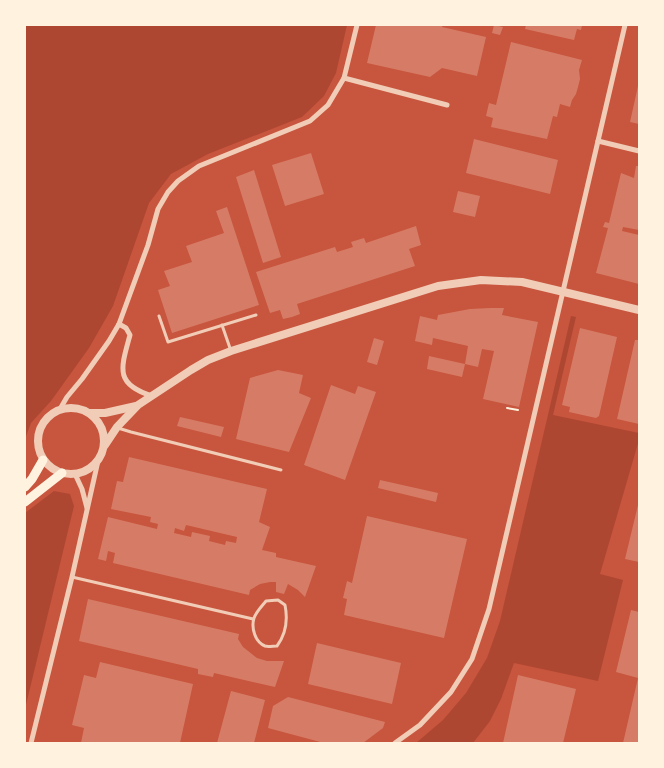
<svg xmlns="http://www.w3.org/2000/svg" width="664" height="768" viewBox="0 0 664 768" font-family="Barlow,sans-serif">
<rect width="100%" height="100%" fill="#c8553d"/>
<g fill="#ae4732">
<polygon points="25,25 347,25 336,73 324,96 302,117 208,154 171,174 149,203 113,306 89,348 51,401 31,423 25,439"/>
<polygon points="571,316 576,317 553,415 639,433 639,440 600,574 623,580 598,681 514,663 501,699 490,721 473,743 416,743 443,720 466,693 487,658 500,621"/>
<polygon points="54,491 70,494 74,506 25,709 25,513"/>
</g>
<g fill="#d67c66" fill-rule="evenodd">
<polygon points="376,25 443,25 442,27 486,37 477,76 442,68 430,77 367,63"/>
<polygon points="494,25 503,27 500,35 492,33"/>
<polygon points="526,25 582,25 581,30 577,29 574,40 525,29"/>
<polygon points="511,42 582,60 579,70 580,79 578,87 576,94 572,100 570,107 560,104 557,117 553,116 547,139 491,127 493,118 486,116 489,103 496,105"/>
<polygon points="638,86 639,86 639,124 630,122"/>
<polygon points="474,139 558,160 550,194 466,173"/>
<polygon points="311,153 324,194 285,206 272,165"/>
<polygon points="636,166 639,166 639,230 623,227 622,231 639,235 639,284 596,273 608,228 603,227 605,222 609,223 621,173 634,178"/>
<polygon points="254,170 281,257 263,263 236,177"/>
<polygon points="458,191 480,196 475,217 453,212"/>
<polygon points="227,207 259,305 172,333 158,290 170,286 164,271 192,262 186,246 224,233 216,211"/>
<polygon points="416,226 421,245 409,249 415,266 297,304 300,314 292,317 283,319 280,310 270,313 256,272 335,247 337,252 353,247 351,242 364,238 366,243"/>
<polygon points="490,308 504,308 502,315 538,322 519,407 483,399 494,351 482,349 478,367 465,364 468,346 433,338 432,345 415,341 420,316 437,320 438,315 470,309"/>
<polygon points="580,328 617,337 599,416 596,418 569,412 570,407 562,405"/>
<polygon points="374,338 384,341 377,365 367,362"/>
<polygon points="635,340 639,340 639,424 617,419"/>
<polygon points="429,356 465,364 462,377 427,369"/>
<polygon points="278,370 303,375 299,393 311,398 289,452 236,439 250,378"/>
<polygon points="331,385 355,394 358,386 376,392 345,480 304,465"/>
<polygon points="180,417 224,427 221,437 177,426"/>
<path d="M129,457l138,32 -8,33 11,5 -8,23 14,3v4l40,9 -11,31 -7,-7 -10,-6 -4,10 -8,-2v-10h-6l-10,2 -10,6 -1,5 -136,-32 2,-10 -7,-2 -2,10 -8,-2 10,-42 49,12 1,-5 -8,-2 1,-5 -40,-8 6,-28 6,1zM186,525l51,12 -1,6 -10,-2 -1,4 -16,-4 1,-5 -18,-4 -1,5 -17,-4 1,-5 9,3z"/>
<polygon points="380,480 438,493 436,502 378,488"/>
<polygon points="638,505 639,506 639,562 625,559"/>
<polygon points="367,516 467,539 444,638 344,615 347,599 343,598 347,581 352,583"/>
<polygon points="88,599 239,634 238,639 243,647 257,658 267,661 284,661 275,687 214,673 213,677 198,674 198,669 79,641"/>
<polygon points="631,610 639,612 639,743 623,743 638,678 616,672"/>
<polygon points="317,643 401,663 392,704 308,684"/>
<polygon points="100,662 193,684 180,743 81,743 84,728 72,725 84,675 96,678"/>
<polygon points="518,675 576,689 563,743 503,743"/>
<polygon points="231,691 265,700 254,743 217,743"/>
<polygon points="288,697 385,722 383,728 363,743 324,743 268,728 273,706"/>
</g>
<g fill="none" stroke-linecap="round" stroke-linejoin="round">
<polyline stroke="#fff3e0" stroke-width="2" points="507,408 518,410"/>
<g stroke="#f1ccb7" stroke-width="3">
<polyline points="159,316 168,342 256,315"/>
<polyline points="222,325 231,351"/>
<polyline points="118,428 131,432 281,470"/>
<polyline points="72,577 253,619"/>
<path d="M278,600l7,5c3,15 1,29 -8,41 -4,0 -9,1 -12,0 -10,-4 -14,-18 -11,-28 2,-6 8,-12 12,-17z"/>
</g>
<g stroke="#f1ccb7" stroke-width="5">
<polyline points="344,78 447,105"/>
<polyline points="598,141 639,151"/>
<path d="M119,324l7,4 4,7c-9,33 -16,49 22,61"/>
<polyline points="60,409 67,397 82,379 109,341 119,324 148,245 158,209 168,192 178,181 199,166 310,121 328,105 344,78 357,25"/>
<polyline points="75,474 82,489 87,508"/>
<polyline points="31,743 72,577 98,461"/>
<polyline points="395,743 420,725 451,692 472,659 489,609 625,25"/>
</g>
<g stroke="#f1ccb7" stroke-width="8">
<circle cx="71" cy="441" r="33"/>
<polyline points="90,413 105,413 136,406"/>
<polyline points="105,445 117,427 138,405 191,370 208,360 231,351 438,286 481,280 522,282 639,310"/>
</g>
<g stroke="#fff3e0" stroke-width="9">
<polyline points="25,487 32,479 43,460"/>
<polyline points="25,502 62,473"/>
</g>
</g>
<rect width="664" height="768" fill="none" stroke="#fff3e0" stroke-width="52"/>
</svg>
